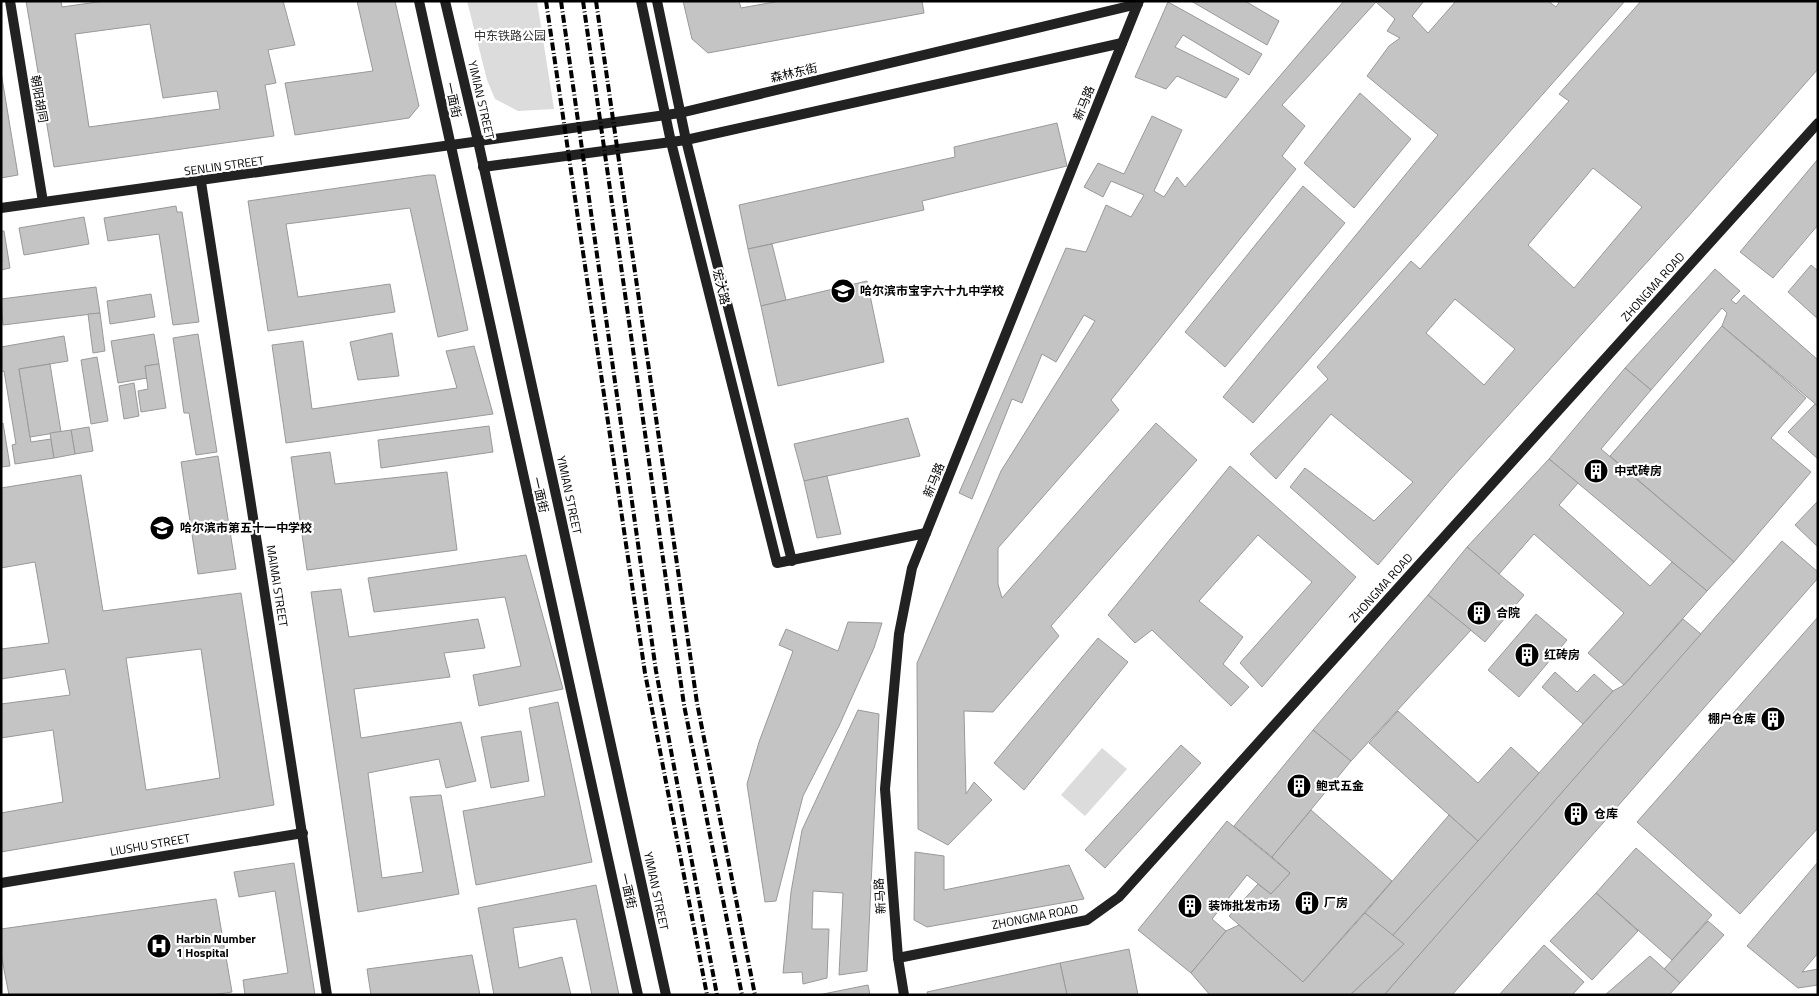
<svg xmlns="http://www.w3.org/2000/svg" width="1819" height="996" viewBox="0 0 1819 996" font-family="'Titillium Web','Noto Sans SC',sans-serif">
<rect width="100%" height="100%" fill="#fff"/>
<g fill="#dcdcdc">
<polygon points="467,1 537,1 554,109 518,111 495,99 487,80"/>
<polygon points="1102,748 1127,769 1085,816 1061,795"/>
</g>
<g fill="#c4c4c4" stroke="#999" fill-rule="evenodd">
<path d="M26,1h35l1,6 42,-6h179l12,44 -27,5 8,33 -11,2 9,51 -220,31zM150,24l13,74 54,-7 3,18 -131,18 -14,-93z"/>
<polygon points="357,1 395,1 419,106 409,118 295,135 285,83 373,71"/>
<polygon points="683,1 739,1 741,8 780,1 922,1 924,13 708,53 692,39"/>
<polygon points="1191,1 1245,1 1279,21 1267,45"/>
<polygon points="1344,1 1424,1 1412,16 1428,33 1456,1 1548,1 1556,7 1560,1 1625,1 1253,423 1223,397 1438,135 1367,76 1389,46 1400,38 1387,31 1395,19 1376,2 1282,105 1305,126 1282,156 1296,169 1111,400 1119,410 998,548 998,584 1002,598 1156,423 1197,460 1051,626 1059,636 993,712 964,711 966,794 974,782 992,800 948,845 918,829 917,663 1001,471 1095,321 1084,315 1056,362 1042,354 1022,403 1012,399 972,499 959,493 1066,248 1086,252 1106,205 1131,217 1144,195 1111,181 1103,197 1084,187 1098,163 1124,174 1152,116 1182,130 1154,191 1164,197 1177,177 1185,187"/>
<path d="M1641,1h177v68l-132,150 -236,261 -72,85 -88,-78 15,-19 69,53 39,-39 -82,-68 -55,65 -26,-25 78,-75 -11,-12 94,-106 9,8 149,-168 -10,-7zM1593,168l49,39 -68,81 -46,-43zM1455,299l60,50 -31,36 -58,-52z"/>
<polygon points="1168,2 1262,54 1249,75 1183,35 1175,47 1239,79 1226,98 1177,76 1166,89 1135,77"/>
<polygon points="1,72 18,175 1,178"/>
<polygon points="1360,93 1411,139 1354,208 1304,163"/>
<polygon points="1057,123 1067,166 922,201 924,210 748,249 739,205 955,157 954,147"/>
<polygon points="1818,159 1818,225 1773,278 1740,252"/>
<polygon points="428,175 435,175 468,330 438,337 410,208 286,224 298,297 390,284 395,312 268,331 248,201"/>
<polygon points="1303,186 1345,223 1225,367 1185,332"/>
<polygon points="176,206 177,212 182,212 199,322 173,325 159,234 108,241 104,218"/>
<polygon points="84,217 89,244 24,255 19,228"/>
<polygon points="1,231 4,231 10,268 1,270"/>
<polygon points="772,244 786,300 761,306 748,249"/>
<polygon points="1811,265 1818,271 1818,319 1788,292"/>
<polygon points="1715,269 1740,291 1731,300 1736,304 1744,295 1818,360 1818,406 1722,326 1727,313 1722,308 1651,390 1625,368"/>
<polygon points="867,281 884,362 778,386 761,306"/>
<polygon points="96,287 100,313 3,325 1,299"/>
<polygon points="151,294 155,317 110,324 107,301"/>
<polygon points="100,313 105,351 93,353 88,314"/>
<polygon points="1722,326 1806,398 1771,438 1811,472 1734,562 1610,456"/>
<polygon points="392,333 399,376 358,380 350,342"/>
<polygon points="154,334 159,364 145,366 147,378 118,383 111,341"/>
<polygon points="198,334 217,452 196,455 189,413 184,413 173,338"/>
<polygon points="64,336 68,361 19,369 31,442 51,439 54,458 15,464 12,445 16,444 4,371 1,372 1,347"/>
<polygon points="303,341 312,409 457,388 446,351 474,346 493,414 286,443 272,345"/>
<polygon points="97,357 108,421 91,424 81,360"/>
<polygon points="50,364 61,432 30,437 19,369"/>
<polygon points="159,364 166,408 141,412 138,391 148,389 145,366"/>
<polygon points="1625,368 1651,390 1601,449 1734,562 1707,591 1549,459"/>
<polygon points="134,383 139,416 124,419 119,386"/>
<polygon points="1815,404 1818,406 1818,459 1788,432"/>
<polygon points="908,418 920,456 804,481 794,444"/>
<polygon points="3,423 10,466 1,467 1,424"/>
<polygon points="489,426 493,452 381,468 378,440"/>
<polygon points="89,427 93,451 75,454 71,430"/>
<polygon points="71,430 75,454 54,458 50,433"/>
<polygon points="330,452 335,484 447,472 457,550 307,570 291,457"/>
<polygon points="218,456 236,569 198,574 181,462"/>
<polygon points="1549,459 1578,483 1559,505 1650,586 1672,562 1707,591 1624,685 1588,653 1624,613 1534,534 1499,574 1467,547"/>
<polygon points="1230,466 1356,577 1262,687 1240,663 1312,582 1258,535 1199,601 1243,637 1223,664 1249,687 1231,706 1152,630 1135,643 1108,615"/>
<path d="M81,475l22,136 138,-18 33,212 -273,47v-39l62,-11 -10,-72 -52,8v-34l69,-9 -5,-26 -64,10v-30l48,-6 -14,-81 -34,6v-80zM201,649l19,129 -74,12 -20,-132z"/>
<polygon points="827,476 841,534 817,538 804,481"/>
<polygon points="1818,501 1818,547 1795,525"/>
<polygon points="1782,541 1818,572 1818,578 1452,995 1384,995"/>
<polygon points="1467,547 1524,595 1485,642 1428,595"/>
<polygon points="526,555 563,689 479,706 473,675 521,666 505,597 374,612 368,578"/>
<polygon points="341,589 349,637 478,619 485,648 444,653 450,677 354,689 361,738 461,722 476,781 446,788 439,759 368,773 382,878 423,872 410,797 441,795 459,894 358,912 311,592"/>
<polygon points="1428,595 1471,630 1351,761 1313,730"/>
<polygon points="1536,614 1567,640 1519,697 1488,670"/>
<polygon points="1818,617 1818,828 1740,914 1637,822"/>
<polygon points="1683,619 1701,634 1384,995 1350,995 1404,944 1392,936 1583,724 1613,691 1624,685"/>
<polygon points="848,622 882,623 874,648 839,726 803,796 776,901 765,902 747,784 759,742 793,651 779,645 786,629 838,651"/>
<polygon points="1098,638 1128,662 1024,790 994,763"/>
<polygon points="1555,672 1577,692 1594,674 1613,691 1583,724 1542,687"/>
<polygon points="558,702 592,862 476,885 463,811 545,796 529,708"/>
<polygon points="858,710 879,714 867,971 839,975 843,893 813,891 812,929 829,929 827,978 803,984 802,972 783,973 791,892 802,830"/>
<polygon points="1398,711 1478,783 1511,747 1539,773 1478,841 1369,743"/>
<polygon points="1313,730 1351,761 1272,857 1234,826"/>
<polygon points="521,731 529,781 491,788 481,737"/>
<polygon points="1181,745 1201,763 1105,868 1085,850"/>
<polygon points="1311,810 1392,881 1303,982 1229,916 1258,884 1271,894 1290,873 1272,857"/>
<polygon points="1449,815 1478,841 1392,936 1365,913"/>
<polygon points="1227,821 1290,873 1271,894 1247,875 1212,919 1226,931 1191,973 1138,930"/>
<polygon points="1636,848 1712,915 1672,960 1596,893"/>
<polygon points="915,852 944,856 944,890 1069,865 1084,899 927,927 914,920"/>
<polygon points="1818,862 1818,953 1802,972 1818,969 1818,985 1798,988 1747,946"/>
<polygon points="294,863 315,995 245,995 243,980 288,973 275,891 239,897 234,872"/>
<polygon points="596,885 619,995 592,995 576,919 513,928 519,968 562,957 571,995 494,995 478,908"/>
<polygon points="1596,893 1638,931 1592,980 1550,941"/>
<polygon points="216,899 232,992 212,995 9,995 1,954 1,929"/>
<polygon points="1365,913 1404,944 1350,995 1210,995 1191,973 1226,931 1239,925 1303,982"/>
<polygon points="1708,921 1724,935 1680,983 1664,969"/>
<polygon points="1544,945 1584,982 1572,995 1499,995"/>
<polygon points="1129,949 1138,995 1067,995 1060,963"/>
<polygon points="472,955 480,995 371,995 367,969"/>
<polygon points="1650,956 1680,983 1669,995 1605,995"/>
<polygon points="1060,963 1067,995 928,995 927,992"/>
<polygon points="868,985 870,995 818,995"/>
</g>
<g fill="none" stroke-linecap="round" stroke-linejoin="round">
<g stroke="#222" stroke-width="10">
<polyline points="10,1 43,202"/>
<polyline points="419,1 638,995"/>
<polyline points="445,1 478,141 666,995"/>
<polyline points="641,1 671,142 777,563 926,533"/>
<polyline points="657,1 686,140 792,561"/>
<polyline points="483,167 686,140 1122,43"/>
<polyline points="201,182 327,995"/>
<polyline points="1,208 680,113 1138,4"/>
<polyline points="1,883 303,833"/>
<polyline points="898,958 1087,920 1119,897 1818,123"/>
<polyline points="904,995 898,958 885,789 899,634 912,568 1139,1"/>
</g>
<g stroke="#000" stroke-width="4" stroke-dasharray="8 2.5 1 2.5" stroke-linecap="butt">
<polyline points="546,1 645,673 707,995"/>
<polyline points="561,1 656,671 717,995"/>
<polyline points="583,1 684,705 742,995"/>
<polyline points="596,1 697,703 755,995"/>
</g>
</g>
<defs>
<symbol id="school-disc" viewBox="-11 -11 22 22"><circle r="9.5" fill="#000" stroke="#fff"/><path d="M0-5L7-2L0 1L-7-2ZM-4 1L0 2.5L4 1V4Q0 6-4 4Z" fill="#fff"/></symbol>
<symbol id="building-disc" viewBox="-11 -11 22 22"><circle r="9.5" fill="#000" stroke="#fff"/><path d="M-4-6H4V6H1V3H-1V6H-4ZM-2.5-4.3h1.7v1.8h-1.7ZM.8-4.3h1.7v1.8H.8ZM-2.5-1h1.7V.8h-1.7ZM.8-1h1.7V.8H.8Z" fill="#fff"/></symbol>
<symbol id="hospital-disc" viewBox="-11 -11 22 22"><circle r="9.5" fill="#000" stroke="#fff"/><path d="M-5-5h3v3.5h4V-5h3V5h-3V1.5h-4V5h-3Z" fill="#fff"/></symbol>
</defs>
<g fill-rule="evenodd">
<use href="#school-disc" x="829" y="277" width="28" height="28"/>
<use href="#building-disc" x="1582" y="457" width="28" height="28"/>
<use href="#school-disc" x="148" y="514" width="28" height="28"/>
<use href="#building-disc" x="1465" y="599" width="28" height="28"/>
<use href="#building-disc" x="1513" y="641" width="28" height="28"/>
<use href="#building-disc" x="1759" y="705" width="28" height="28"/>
<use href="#building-disc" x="1285" y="772" width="28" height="28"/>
<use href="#building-disc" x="1562" y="800" width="28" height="28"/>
<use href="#building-disc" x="1293" y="889" width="28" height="28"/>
<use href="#building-disc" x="1176" y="892" width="28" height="28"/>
<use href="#hospital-disc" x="145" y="932" width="28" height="28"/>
</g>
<g text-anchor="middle" stroke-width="4.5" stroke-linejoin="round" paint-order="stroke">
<g font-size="12" fill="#333" stroke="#fff">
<text x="510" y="40">中东铁路公园</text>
</g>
<g font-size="12" fill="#000" stroke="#fff">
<text transform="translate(794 73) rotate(-13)" y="4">森林东街</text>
<text transform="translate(39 99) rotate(80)" y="4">朝阳胡同</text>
<text transform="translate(453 100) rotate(78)" y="4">一面街</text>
<text transform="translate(481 100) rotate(77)" y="4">YIMIAN STREET</text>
<text transform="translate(1084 103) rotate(-68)" y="4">新马路</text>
<text transform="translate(224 166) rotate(-8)" y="4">SENLIN STREET</text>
<text transform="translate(721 287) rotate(76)" y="4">宏大路</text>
<text transform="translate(1653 287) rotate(-48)" y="4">ZHONGMA ROAD</text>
<text transform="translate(934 480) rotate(-68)" y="4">新马路</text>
<text transform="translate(540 495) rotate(77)" y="4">一面街</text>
<text transform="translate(569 495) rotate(78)" y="4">YIMIAN STREET</text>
<text transform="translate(277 586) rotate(81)" y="4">MAIMAI STREET</text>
<text transform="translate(1381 588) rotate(-48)" y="4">ZHONGMA ROAD</text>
<text transform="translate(150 845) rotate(-10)" y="4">LIUSHU STREET</text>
<text transform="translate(628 891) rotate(77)" y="4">一面街</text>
<text transform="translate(656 891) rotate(78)" y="4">YIMIAN STREET</text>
<text transform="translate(880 896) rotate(-94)" y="4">新马路</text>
<text transform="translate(1035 917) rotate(-11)" y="4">ZHONGMA ROAD</text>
</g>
<g font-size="12" font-weight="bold" fill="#000" stroke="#fff" text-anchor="start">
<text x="860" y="295">哈尔滨市宝宇六十九中学校</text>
<text x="1614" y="475">中式砖房</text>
<text x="180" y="532">哈尔滨市第五十一中学校</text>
<text x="1496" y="617">合院</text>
<text x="1544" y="659">红砖房</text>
<text x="1756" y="723" text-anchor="end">棚户仓库</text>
<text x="1316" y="790">鲍式五金</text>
<text x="1594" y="818">仓库</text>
<text x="1324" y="907">厂房</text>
<text x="1208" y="910">装饰批发市场</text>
<text x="176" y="943">Harbin Number<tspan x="176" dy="14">1 Hospital</tspan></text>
</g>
</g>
<rect width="1819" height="996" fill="none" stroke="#000000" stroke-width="5"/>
</svg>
